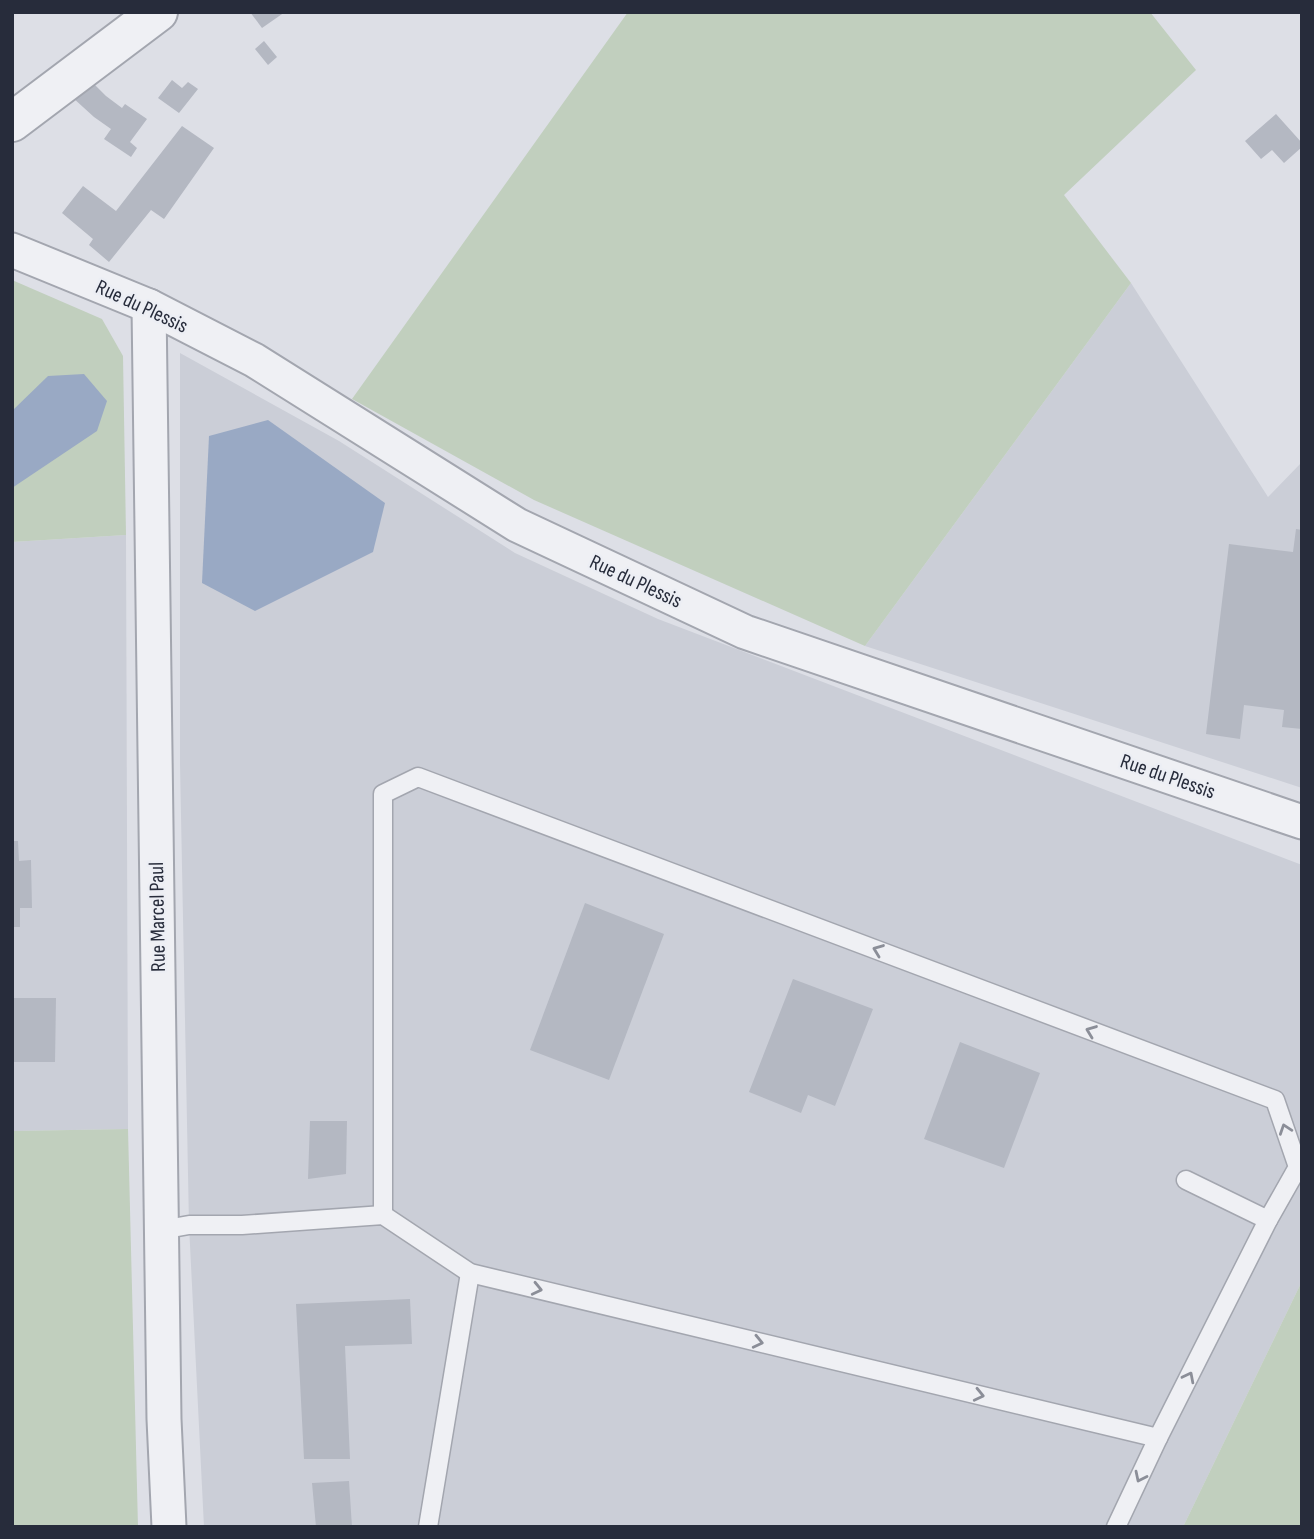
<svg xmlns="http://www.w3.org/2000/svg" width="1314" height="1539" viewBox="0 0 1314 1539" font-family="'Sofia Sans Condensed',sans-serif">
<rect width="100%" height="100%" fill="#dddfe6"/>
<g fill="#cbced7">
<polygon points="1131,283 1268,497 1302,462 1302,788 865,646"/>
<polygon points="180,353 339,441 515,553 658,619 1302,865 1302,1281 1183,1527 204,1527 189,1225 180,764"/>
<polygon points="126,535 128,1129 12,1131 12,542"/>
</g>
<g fill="#c1cfbe">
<polygon points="628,12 1150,12 1196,70 1064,195 1131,283 865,646 534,500 352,399"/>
<polygon points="12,280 102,319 123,356 126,535 12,542"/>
<polygon points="128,1129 138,1527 12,1527 12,1131"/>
<polygon points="1302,1281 1302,1527 1183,1527"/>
</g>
<g fill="#99a9c4">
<polygon points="84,374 107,401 97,431 12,488 12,411 48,376"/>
<polygon points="268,420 385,503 373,552 255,611 202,583 209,436"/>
</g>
<g fill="#b4b8c2">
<polygon points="250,12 285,12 262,28"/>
<polygon points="264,41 277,57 268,65 255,49"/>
<polygon points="172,80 182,88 188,82 198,89 179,113 158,98"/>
<polygon points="93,83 106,96 122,108 125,104 147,119 130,142 137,148 131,157 104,139 111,129 94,117 72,97"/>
<polygon points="1276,114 1302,143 1302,147 1284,163 1272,150 1261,159 1245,141"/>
<polygon points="182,126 214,148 164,219 151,210 109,262 89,245 93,239 62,213 83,186 116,211"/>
<polygon points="1296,529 1302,530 1302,729 1282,727 1284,710 1244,705 1240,739 1206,734 1229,544 1293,552"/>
<polygon points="12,841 18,841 19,861 31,860 32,908 20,908 20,927 12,927"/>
<polygon points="585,903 664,934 609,1080 530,1050"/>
<polygon points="793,979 873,1009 835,1106 808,1095 801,1113 749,1092"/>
<polygon points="12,998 56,998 55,1062 12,1062"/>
<polygon points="960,1042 1040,1073 1004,1168 924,1139"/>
<polygon points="310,1121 347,1121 346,1174 308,1179"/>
<polygon points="410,1299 412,1344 345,1346 350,1459 304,1459 296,1304"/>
<polygon points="349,1481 352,1527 316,1527 312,1483"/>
</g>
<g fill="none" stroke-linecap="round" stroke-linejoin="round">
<defs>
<g id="service">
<polyline points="1186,1180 1268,1220"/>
<polyline points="383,1215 383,794 418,777 1275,1100 1298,1167 1268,1220 1158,1438"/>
<polyline points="161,1230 189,1225 242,1225 383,1215 470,1273 1158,1438 1116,1527"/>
<polyline points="428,1527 470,1273"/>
</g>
<g id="minor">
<polyline points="12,250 149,306 254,360 517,525 745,632 1302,822"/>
<polyline points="149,306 164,1419 169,1527"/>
</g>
<polyline id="tertiary" points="12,122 158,12"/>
</defs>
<use href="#service" stroke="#a3a6af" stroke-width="21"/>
<use href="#minor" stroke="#a3a6af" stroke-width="37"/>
<use href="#tertiary" stroke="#a3a6af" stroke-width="42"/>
<use href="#service" stroke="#eff0f4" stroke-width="18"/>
<use href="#minor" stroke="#eff0f4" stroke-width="33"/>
<use href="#tertiary" stroke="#eff0f4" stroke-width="38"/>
</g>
<defs><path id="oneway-chevron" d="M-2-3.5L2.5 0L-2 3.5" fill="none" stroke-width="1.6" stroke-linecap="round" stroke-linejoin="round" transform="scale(1.75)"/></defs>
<g stroke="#8b8e98">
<use href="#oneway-chevron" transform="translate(878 950) rotate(-159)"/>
<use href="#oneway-chevron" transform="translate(1091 1031) rotate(-159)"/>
<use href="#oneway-chevron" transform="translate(1285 1129) rotate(-109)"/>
<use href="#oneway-chevron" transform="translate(537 1289) rotate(13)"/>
<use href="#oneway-chevron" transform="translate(758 1342) rotate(13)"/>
<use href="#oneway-chevron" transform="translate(1189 1377) rotate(-63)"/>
<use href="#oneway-chevron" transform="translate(979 1395) rotate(13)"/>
<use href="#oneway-chevron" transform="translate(1140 1477) rotate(116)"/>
</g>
<g text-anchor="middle" stroke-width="5" stroke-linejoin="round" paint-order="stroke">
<g font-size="21" fill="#272c3b" stroke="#eceef4">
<text transform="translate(142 306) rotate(25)" y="7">Rue du Plessis</text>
<text transform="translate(636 581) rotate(25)" y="7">Rue du Plessis</text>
<text transform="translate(1168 776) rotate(19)" y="7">Rue du Plessis</text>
<text transform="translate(157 917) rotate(-91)" y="7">Rue Marcel Paul</text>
</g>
</g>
<rect width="1314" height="1539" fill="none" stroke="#272c3b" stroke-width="28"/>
</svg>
